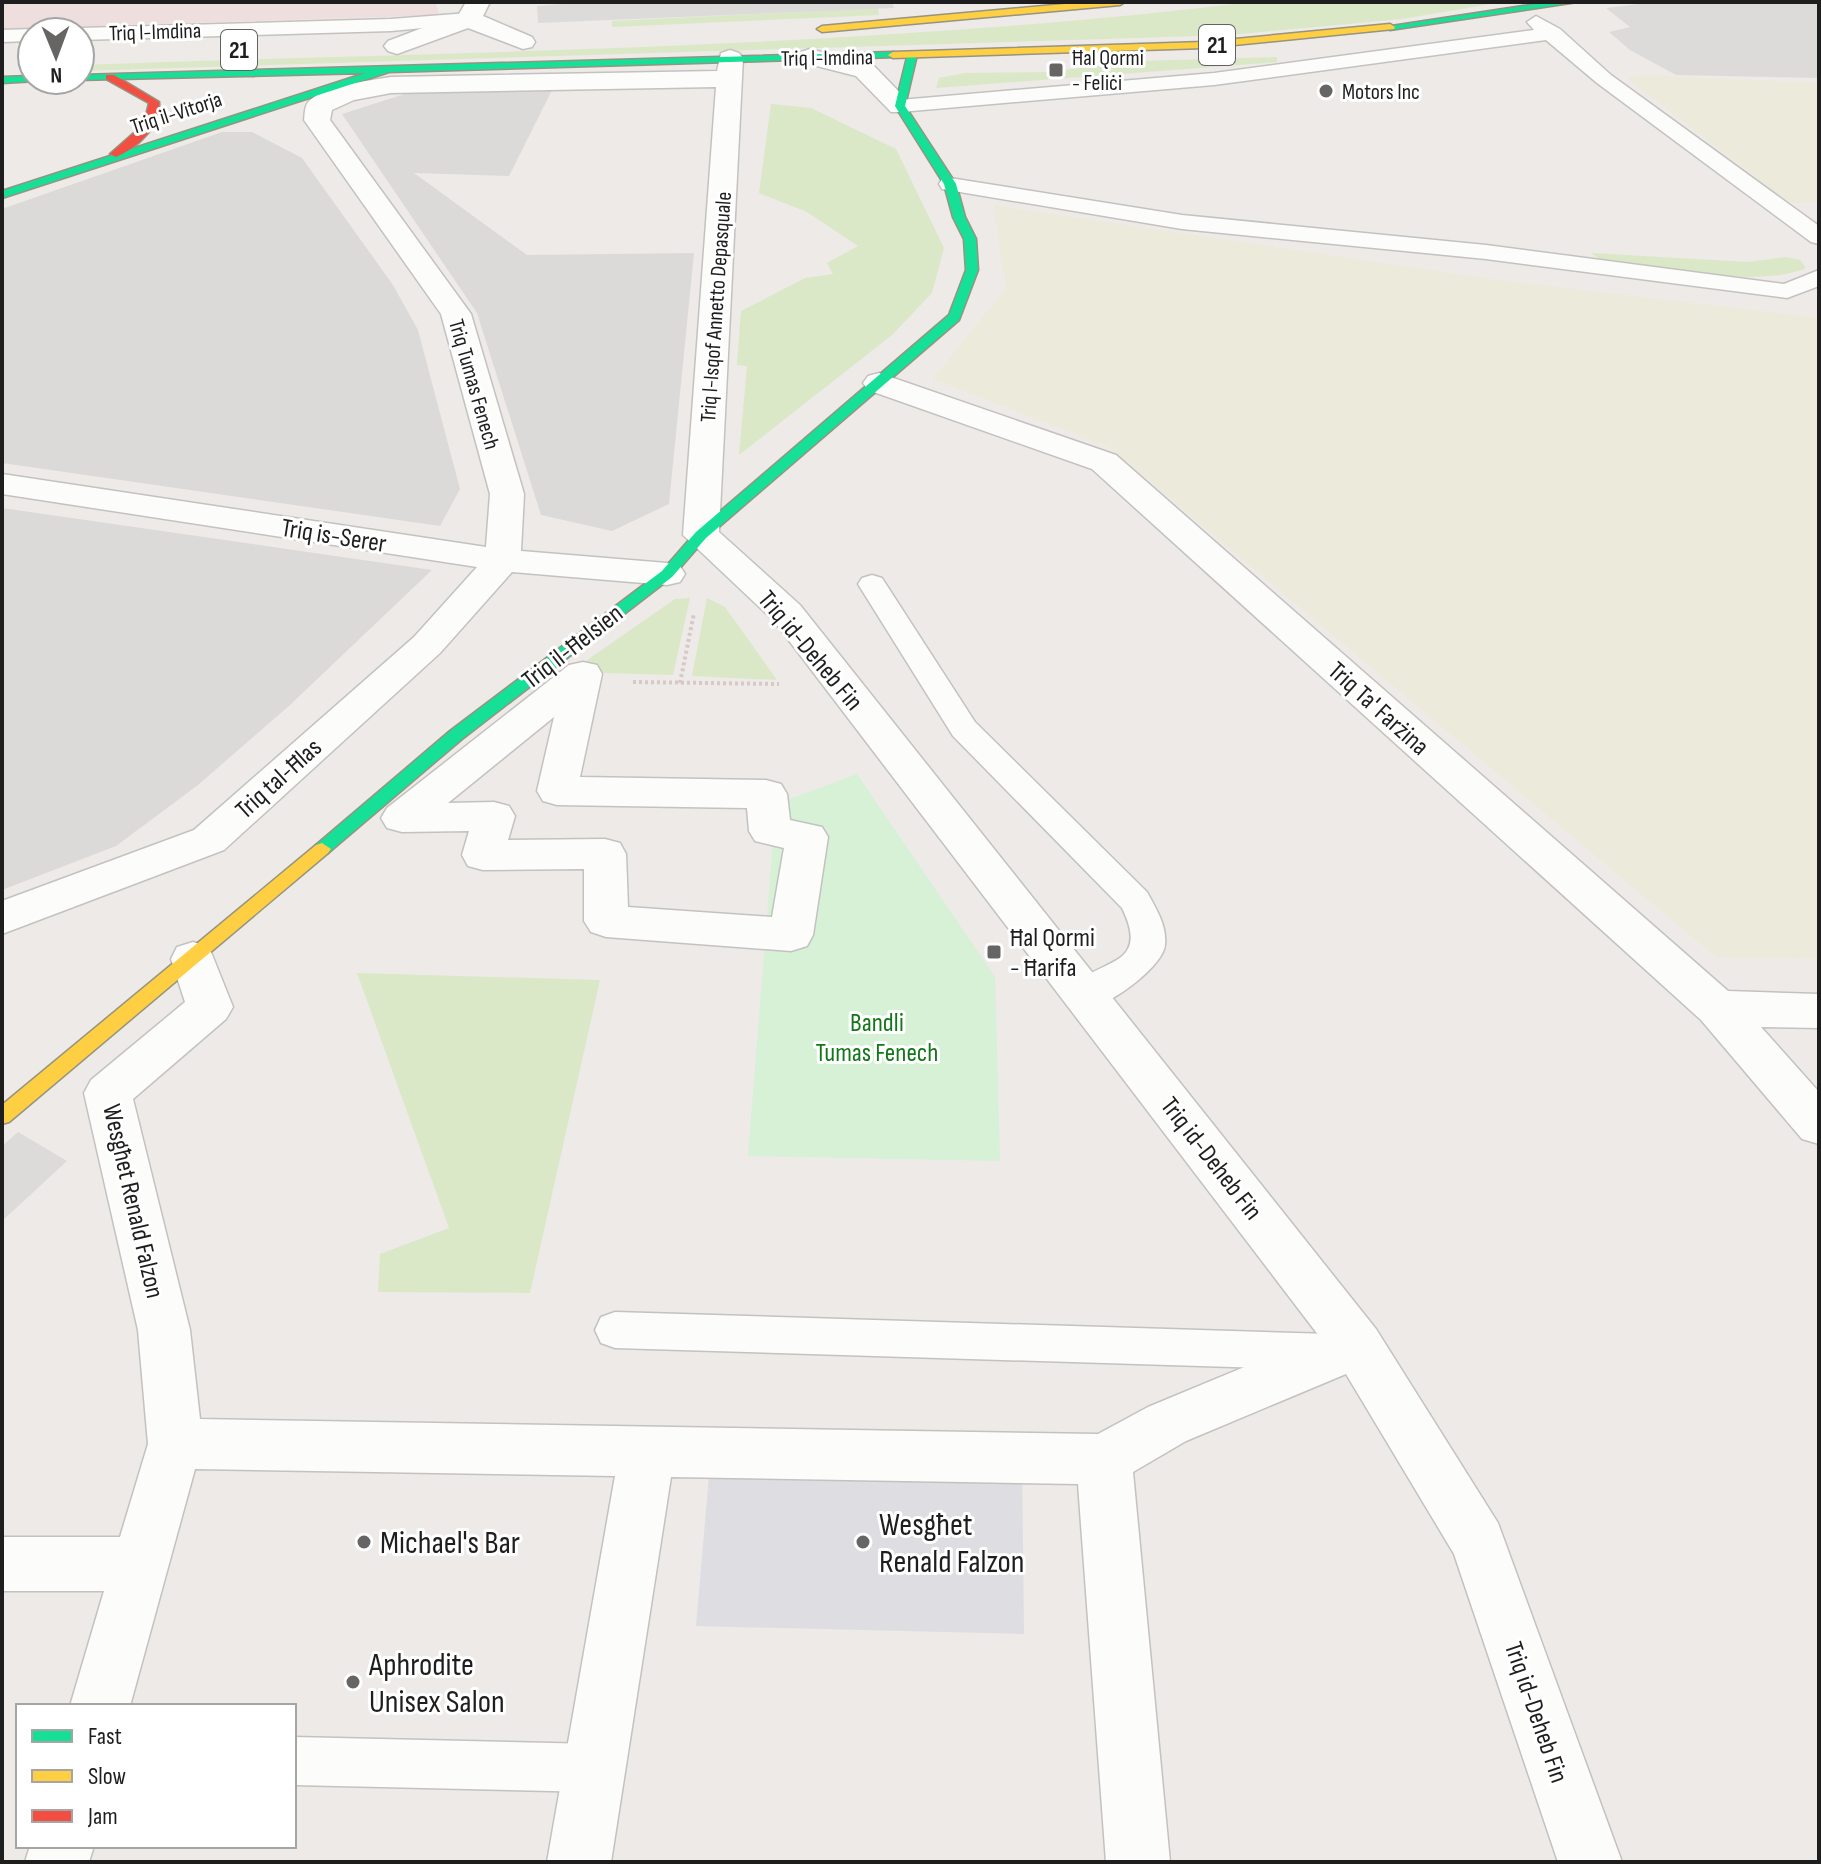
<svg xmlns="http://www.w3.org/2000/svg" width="1821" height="1864" viewBox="0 0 1821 1864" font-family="'Sofia Sans Condensed',sans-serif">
<rect width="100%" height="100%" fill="#edeae7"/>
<g fill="#dcdad8">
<polygon points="552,90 509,176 414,173 527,255 694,253 669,504 612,531 541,515 477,313 342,114 411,92"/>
<polygon points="222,132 252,132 302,158 393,285 418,330 460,489 440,526 2,463 2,209"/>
<polygon points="2,508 432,570 290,705 198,785 116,846 2,890"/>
</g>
<polygon fill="#eededd" points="2,2 435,2 439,15 2,29"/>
<g fill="#ecebdb">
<polygon points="1640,75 1819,83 1819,202 1789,203 1627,78"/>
<polygon points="993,205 1491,279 1819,318 1819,959 1717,958 1109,447 933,379 1006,288"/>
</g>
<g fill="#dae8c7">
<path d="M1252,2h251l-101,17 -172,16 -1150,36v-6c390,-14 784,-16 1172,-63z"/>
<polygon points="878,8 879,15 612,27 612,21"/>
<polygon points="1277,57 1277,62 936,88 939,78 965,73 1047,72 1138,61"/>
<polygon points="771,104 811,108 896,149 944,248 932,293 892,335 739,455 747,366 737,365 741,311 805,278 833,274 827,263 858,246 807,212 759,193"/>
<path d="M1591,253l157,9 38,-5 14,3 6,8c-49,21 -149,-1 -204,-7z"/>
<polygon points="690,598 673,675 570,672 675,599"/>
<polygon points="707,598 725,607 777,680 692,676"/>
<polygon points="357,973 600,980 530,1293 378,1292 380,1254 449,1228"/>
</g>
<polygon fill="#d6f1d5" points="857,774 995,977 1000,1161 748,1156 776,804"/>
<g fill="#dddbda">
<polygon points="589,2 892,2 894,8 538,23 537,6"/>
<polygon points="1655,2 1819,2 1819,78 1676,75 1630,50 1609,32 1630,27 1606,8"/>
<polygon points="18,1132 67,1161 2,1221 2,1146"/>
</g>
<polygon fill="#dedde1" points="711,1453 1022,1458 1024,1634 696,1626"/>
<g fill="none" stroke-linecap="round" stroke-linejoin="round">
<defs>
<g id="lane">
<polygon points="469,13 478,19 476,23 391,31 80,40 80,32 72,32 80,28 391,19"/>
<polygon points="1536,16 1560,29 1611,75 1819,226 1819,244 1811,242 1597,83 1546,40 1214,85 900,112 890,106 900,100 1214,73 1534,30 1527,22"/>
<polygon points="32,29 40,32 32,32 32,41 2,42 2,30"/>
<polygon points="950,178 1182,215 1486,245 1784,284 1819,270 1819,286 1787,298 1486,259 1182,229 942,189 939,184 942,179"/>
<path d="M872,575l10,3 93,144 172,170c9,17 20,33 18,53 -2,22 -59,64 -80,63 -5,0 -8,-2 -12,-4l-6,-9c22,-39 87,-22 55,-87l-169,-172 -95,-152 4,-6z"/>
<polygon points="615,1312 1330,1334 1344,1339 1350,1352 1344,1365 1330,1370 615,1348 601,1343 595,1330 601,1317"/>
<polygon points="294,1737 595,1744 612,1751 619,1768 612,1785 595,1792 294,1785"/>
</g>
<g id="street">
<polygon points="466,2 490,2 483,16 532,37 535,42 532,47 523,49 468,28 397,54 388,51 384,46 388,41 459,14"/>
<polygon points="810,49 874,66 913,106 909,112 891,112 856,76 801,62 797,57 801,52"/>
<path d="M730,50l9,3 4,5 -24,474 81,73 576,724 122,194 124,339h-64l-104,-308 -108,-180 -160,67 -53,31 37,390h-64l-28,-378 -407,-7 -60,385h-64l68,-386 -420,-7 -65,237h-60l34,-115h-102v-54h118l28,-93 -10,-114 -54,-237 7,-13 94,-78 -14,-43 6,-12 16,-5 16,5 24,60 -7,12 -93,80 57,231 10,89 898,15 50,-27 171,-71 -545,-715 -91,-86 33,-448 -325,6 -37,7 -22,10 -2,10 141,194 53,180 -3,57 146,12 13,3 5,8 -5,8 -13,3 -155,-13 -72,81 -216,197 -222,84v-33l192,-71 220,-193 63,-70 -475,-73v-20l484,73 4,-53 -49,-180 -137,-194c1,-6 0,-14 5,-19 17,-16 59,-20 82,-24l326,-6 4,-18z"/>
<polygon points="879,373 1116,455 1728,991 1819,994 1819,1028 1761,1027 1819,1092 1819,1144 1802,1139 1701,1020 1092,469 868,390 863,383 868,376"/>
<path d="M583,662l14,3 5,9 -22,103 186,3 15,4 6,10 3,26 32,7 6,10 -15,98 -6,11 -16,5 -185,-14 -15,-5 -7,-11v-52l-101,1 -15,-4 -6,-11 7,-24 -67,1 -15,-4 -6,-10 6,-10 182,-143zM554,717l-17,74 6,10 14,4 190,3 2,23 6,10 29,7 -12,69 -144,-10 -2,-53 -6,-11 -15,-4 -97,1 7,-24 -6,-10 -15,-4 -46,1z"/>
<polygon points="30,1846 94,1846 89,1862 25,1862"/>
</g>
<g id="fast">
<polygon points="1550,2 1577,2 1390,30 1385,27"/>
<polygon points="893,52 897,53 897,57 389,72 2,198 2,191 366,73 76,80 80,80 80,75"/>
<polygon points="908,53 917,55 905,106 956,184 965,217 976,239 978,270 959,320 706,538 672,577 462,739 328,853 316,853 313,849 316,845 450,731 662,571 696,532 949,315 966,270 964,239 953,217 944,184 895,106"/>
<polygon points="32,76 32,80 36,81 2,83 2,77"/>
</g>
<g id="slow">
<polygon points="1087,2 1125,2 1120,5 822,32 817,29 822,26"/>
<polygon points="1390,24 1395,27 1394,29 1204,48 893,58 888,55 893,52 1204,42"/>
<polygon points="322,843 331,849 328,853 9,1122 2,1124 2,1105 316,845"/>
</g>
<path id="jam" d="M106,75h8l45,27c2,24 -22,46 -43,55l-6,-3 34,-30 5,-21 -43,-24z"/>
</defs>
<use href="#lane" stroke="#c4c2c1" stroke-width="3"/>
<use href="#street" stroke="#c4c2c1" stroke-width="3"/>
<use href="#fast" stroke="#949480" stroke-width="3"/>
<use href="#slow" stroke="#949480" stroke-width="3"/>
<use href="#jam" stroke="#949480" stroke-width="3"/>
<g stroke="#d6c9c7" stroke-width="4" stroke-dasharray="3 3" stroke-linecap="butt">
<polyline points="633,682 779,684"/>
<polyline points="680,683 694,613"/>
</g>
<use href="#lane" fill="#fcfcfb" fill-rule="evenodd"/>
<use href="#street" fill="#fcfcfb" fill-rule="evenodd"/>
<use href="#fast" fill="#16e098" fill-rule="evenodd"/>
<use href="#slow" fill="#ffcf43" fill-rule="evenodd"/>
<use href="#jam" fill="#f24e42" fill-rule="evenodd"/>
</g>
<g fill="#666564" stroke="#fff" stroke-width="3">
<rect x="1048" y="62" width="16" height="16" rx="4"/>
<circle cx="1326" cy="91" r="8"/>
<rect x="986" y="944" width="16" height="16" rx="4"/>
<circle cx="364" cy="1542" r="8"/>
<circle cx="863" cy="1542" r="8"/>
<circle cx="353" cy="1682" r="8"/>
</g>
<g text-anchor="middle" stroke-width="6" stroke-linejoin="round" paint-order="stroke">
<g font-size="22" fill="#1e1e1e" stroke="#fff">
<text transform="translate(155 31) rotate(-2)" y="8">Triq l-Imdina</text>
<text transform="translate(827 57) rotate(-1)" y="8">Triq l-Imdina</text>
<text transform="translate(176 112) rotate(-18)" y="8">Triq il-Vitorja</text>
<text transform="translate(715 307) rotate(-86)" y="8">Triq l-Isqof Annetto Depasquale</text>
<text transform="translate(475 384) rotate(74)" y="8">Triq Tumas Fenech</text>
</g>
<g font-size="22" fill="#1e1e1e" stroke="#fff" text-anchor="start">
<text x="1072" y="65">Ħal Qormi<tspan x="1072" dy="25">- Feliċi</tspan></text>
<text x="1342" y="99">Motors Inc</text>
</g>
<g fill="#fff" stroke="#626262" stroke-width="2">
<rect x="1199" y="25" width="36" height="40" rx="6"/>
<rect x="221" y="30" width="36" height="40" rx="6"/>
</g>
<g font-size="24" font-weight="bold" fill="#1e1e1e">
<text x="1217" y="53">21</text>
<text x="239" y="58">21</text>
</g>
<g font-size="26" fill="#1e1e1e" stroke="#fff">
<text transform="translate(334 535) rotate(9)" y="9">Triq is-Serer</text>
<text transform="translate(572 646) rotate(-38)" y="9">Triq il-Ħelsien</text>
<text transform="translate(811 650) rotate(50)" y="9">Triq id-Deheb Fin</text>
<text transform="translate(1379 708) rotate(42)" y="9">Triq Ta' Farżina</text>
<text transform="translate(278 778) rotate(-42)" y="9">Triq tal-Ħlas</text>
<text transform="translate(1212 1158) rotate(52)" y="9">Triq id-Deheb Fin</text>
<text transform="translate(134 1201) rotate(77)" y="9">Wesgħet Renald Falzon</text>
<text transform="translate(1537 1712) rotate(71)" y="9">Triq id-Deheb Fin</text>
</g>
<g font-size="26" fill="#1e1e1e" stroke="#fff" text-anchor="start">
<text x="1010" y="946">Ħal Qormi<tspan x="1010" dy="30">- Ħarifa</tspan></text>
</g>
<g font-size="26" fill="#127718" stroke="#fff">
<text x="877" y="1031">Bandli<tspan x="877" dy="30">Tumas Fenech</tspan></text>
</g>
<g font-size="32" fill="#1e1e1e" stroke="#fff" text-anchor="start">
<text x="879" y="1535">Wesgħet<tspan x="879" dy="37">Renald Falzon</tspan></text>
<text x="380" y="1553">Michael's Bar</text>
<text x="369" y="1675">Aphrodite<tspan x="369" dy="37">Unisex Salon</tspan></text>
</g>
</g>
<rect width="1821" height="1864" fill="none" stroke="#1e1e1e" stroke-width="8"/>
<rect x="16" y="1704" width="280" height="144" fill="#ffffff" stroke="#a5a5a5" stroke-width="2"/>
<rect x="32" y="1730" width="40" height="12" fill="#16e098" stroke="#a5a5a5" stroke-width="2"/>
<text x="88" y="1744" font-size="24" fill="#1e1e1e">Fast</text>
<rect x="32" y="1770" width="40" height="12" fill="#ffcf43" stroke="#a5a5a5" stroke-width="2"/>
<text x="88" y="1784" font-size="24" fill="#1e1e1e">Slow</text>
<rect x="32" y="1810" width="40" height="12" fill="#f24e42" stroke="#a5a5a5" stroke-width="2"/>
<text x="88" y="1824" font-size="24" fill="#1e1e1e">Jam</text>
<g transform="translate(56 56) rotate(179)"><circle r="38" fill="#ffffff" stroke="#a5a5a5" stroke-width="2"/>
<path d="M0-6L14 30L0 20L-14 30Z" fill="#666564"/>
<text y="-12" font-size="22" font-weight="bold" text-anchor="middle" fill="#1e1e1e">N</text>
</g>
</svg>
